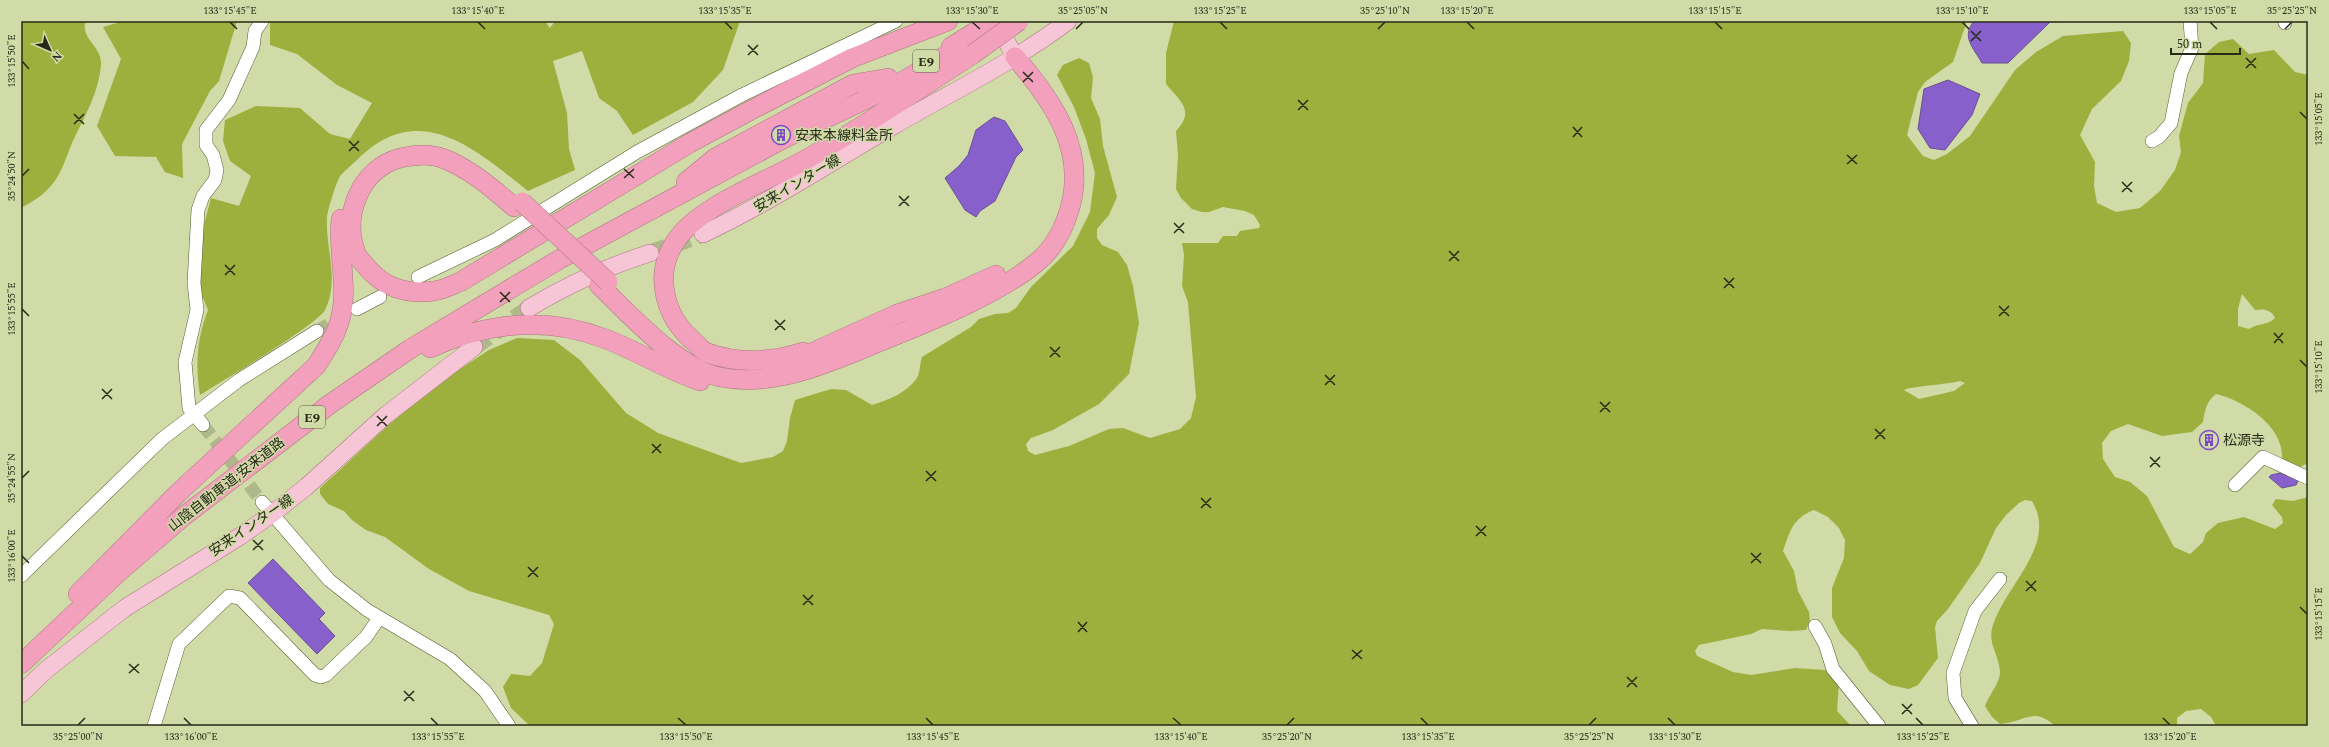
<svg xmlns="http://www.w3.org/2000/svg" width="2329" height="747" viewBox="0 0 2329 747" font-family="Spectral,'Noto Sans JP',serif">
<rect width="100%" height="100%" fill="#d0dba7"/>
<g fill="#9db03d" fill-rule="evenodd">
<path d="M21,21h68l-4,2c-3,17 17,24 16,41 -2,29 -17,53 -29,79 -6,15 -11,32 -22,44 -8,9 -18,15 -29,21z"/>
<polygon points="117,21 237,21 219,81 210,91 182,144 183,178 165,172 156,157 115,156 97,126 121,59 103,27 117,23"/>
<path d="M272,21h273l5,7 5,-7h185l-17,49 -30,32 -60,33 -16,-24 -18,-13 -17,-47 -29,10 14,52 2,36 6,21 -47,21c-52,-41 -108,-93 -170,-32 -6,6 -13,11 -18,17 -4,7 -12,33 -13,41 -2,30 13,63 -2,93 -7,14 -106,73 -125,85 -5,-30 -3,-57 8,-85l-9,-22 4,-59 8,-31 28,8 12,-30 -21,-15 -7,-20 2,-21 31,-14 44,2 30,26 20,5 22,-36 -35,-18 -40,-31 -27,-9v-21z"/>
<path d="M1174,21h793l-14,41 -28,20 -7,10 -11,43 16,21 11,4 13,-6 23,-18 45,-66 21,-18 27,-16 60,-5 8,12 -2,18 -8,20 -29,28 -12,26 15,27 -1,24 3,17 19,9 24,-4 20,-17 15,-21 6,-18 -2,-16 9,-33 15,-20 2,-29 14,-12 14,-3 16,15 25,-4 21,22 13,3v388l-8,4 -10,-1 -8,-6c3,-33 -37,-59 -66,-66 -10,8 -11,16 -13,28l-11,10 -30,4 -34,-12 -17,7 -9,12 1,16 12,18 15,5 17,14 27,51 16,7 13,-12 3,-9 12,-10 26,-6 31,12 8,-6 -1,-6 -10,-12 4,-6 17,2 15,-4v229h-92l-5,-9 -10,-8 -15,2 -9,7v8h-122c-22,-20 -29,-4 -55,-2l-8,-7 -7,-11c4,-11 14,-22 15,-33 0,-16 -12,-29 -8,-44 10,-41 67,-83 40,-128l-7,-1 -6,3 -13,12 -10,13 -16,35 -32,46 -11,12 -2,6 3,31 -20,27 -9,4 -19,-4 -21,-14 -12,-20 -17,-18 -8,-16v-29l12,-30 1,-18 -6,-12 -11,-11 -14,-7c-21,8 -24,21 -31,41l11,20 4,20 11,21 1,8 -4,10 -16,1 -28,-2 -11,5 -52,11 -4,6 2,5 36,16 18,3 44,-7 30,2 14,12 -2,29 14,15h-1321l-19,-18 -8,-21 8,-13 19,2 12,-13 12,-39 -5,-9 -80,-24 -40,-22 -44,-32 -19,-7 -14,-10 -8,-9 -16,-7 -8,-10v-6l73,-67 59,-47 37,-24 28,-12 37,2 26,20 46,53 32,20 83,30 32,-6 10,-6 4,-10 3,-23 5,-18 36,-11 15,1 26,15c16,-5 35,-12 45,-27 3,-5 3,-15 5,-21l49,-30 8,-8 16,-5 13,-1 8,-5 15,-21 42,-41 17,-34 5,-39 -9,-34 -12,-32 -17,-32 6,-10 16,-7 10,5 4,14 -2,21 9,21 3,27 14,51 -8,18 -12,14v9l5,7 16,7 9,13 6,21 6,37 -10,51 -30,30 -46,26 -22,8 -5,6 2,7 7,4 34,-9 40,-17 14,-1 27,10 30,-9 11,-11 5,-21 -8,-95 -6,-16 2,-31 -2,-12h36l5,-7h14l3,-5 19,-3 1,-3 -6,-10 -9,-4 -22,-4 -14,5h-7l-10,-3 -11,-11 -5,-9 2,-34 -2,-24c20,-21 3,-31 -10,-47v-31zM2242,294l13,16c8,-1 16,-1 20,8 -6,7 -17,5 -26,11l-11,-3v-17zM1960,381l5,2 -11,8 -35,8 -15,-9c2,-3 46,-6 56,-9z"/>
</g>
<g fill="#8860cc" stroke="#6b5095">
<path d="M1974,21h102l-26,1 -42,41h-26c-9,-16 -21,-26 -8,-42z"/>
<polygon points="1948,80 1980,94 1972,115 1945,150 1930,148 1918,129 1924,89"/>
<polygon points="994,117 1005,121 1023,150 1016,157 995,201 980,211 976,217 965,210 945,178 959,166 968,155 976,130"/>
<polygon points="2285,472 2297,478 2298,481 2296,485 2282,488 2269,477 2271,475"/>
<polygon points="273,559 325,613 319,619 335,636 317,654 248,583"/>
</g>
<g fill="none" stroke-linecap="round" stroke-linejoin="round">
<g stroke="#aeb88a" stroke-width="13" stroke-dasharray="13 6" stroke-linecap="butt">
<polyline points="317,331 343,317"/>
<polyline points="203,425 262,502"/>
</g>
<g stroke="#aeb88a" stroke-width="17" stroke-dasharray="17 8" stroke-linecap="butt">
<polyline points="650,253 703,234"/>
<polyline points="474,347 529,308"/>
</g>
<defs>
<g id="minor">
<polyline points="2285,21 2285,23"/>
<polyline points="2152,141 2159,137 2171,123 2181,73 2192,48 2190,21"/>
<polyline points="418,277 495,240 637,152 742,95 896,21"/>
<polyline points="357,309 380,297"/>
<polyline points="203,425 189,408 185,362 197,310 194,283 198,210 203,196 215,180 217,170 213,155 206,145 206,130 229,100 253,47 255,31 262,21"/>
<polyline points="2235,485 2263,457 2308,478"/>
<polyline points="262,502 329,580 367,610 450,659 485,691 509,726"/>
<polyline points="21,576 162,439 239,380 317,331"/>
<polyline points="1815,626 1825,644 1833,669 1879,726"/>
<polyline points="154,726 179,644 229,596 240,598 315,675 321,677 326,675 366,637 379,618"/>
<polyline points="1972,726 1955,698 1953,673 1975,611 2000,579"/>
</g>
<g id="major">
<polyline points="996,22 1015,57"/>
<path d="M703,234c66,-31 128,-72 192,-109 58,-34 119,-63 173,-104"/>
<path d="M529,308c40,-24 77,-41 121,-55"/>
<polyline points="21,694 46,670 125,608 242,535 272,514 306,487 386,415 474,347"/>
</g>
<g id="highway">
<polyline points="951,47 992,21"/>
<polyline points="686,182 715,158 853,84 888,78"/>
<path d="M514,207c-22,-19 -45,-39 -72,-49 -14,-5 -28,-3 -42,0 -40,11 -58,57 -44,95 1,4 6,8 9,12 17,22 42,30 69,26 9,-1 18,-6 26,-9l230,-139 67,-36 95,-49 96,-37"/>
<path d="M599,285c30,29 80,84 121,92 57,12 117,-18 169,-39 45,-18 111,-45 147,-75 16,-13 27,-32 33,-52 19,-60 -16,-110 -54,-154"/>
<path d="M430,348c56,-25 115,-32 173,-10 33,12 64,32 97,43"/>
<path d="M803,352c-30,10 -65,12 -95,1 -6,-2 -11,-9 -16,-13 -28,-25 -38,-66 -17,-98 23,-37 99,-63 137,-86 55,-32 108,-67 161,-102"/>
<polyline points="789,363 897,314 945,298 996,275"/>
<path d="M78,594l100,-101 138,-127c9,-14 18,-27 23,-43 11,-33 -2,-70 2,-104"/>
<polyline points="21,664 120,571 184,516 330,404 410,349 560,259 783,139 898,84 965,44"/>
</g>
</defs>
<use href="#minor" stroke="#525b2b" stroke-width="14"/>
<use href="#major" stroke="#ab7781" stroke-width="18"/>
<use href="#highway" stroke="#ab7781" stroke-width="20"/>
<use href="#minor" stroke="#fff" stroke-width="13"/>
<use href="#major" stroke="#f7c6d6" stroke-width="17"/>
<use href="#highway" stroke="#f2a0bb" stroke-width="19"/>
<defs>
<g id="highway-bridge">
<polyline points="973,54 1019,21"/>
<polyline points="522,202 608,282"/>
</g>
</defs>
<use href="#highway-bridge" stroke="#ab7781" stroke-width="20" stroke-linecap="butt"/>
<use href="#highway-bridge" stroke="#f2a0bb" stroke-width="19"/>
</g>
<path fill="none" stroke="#262a16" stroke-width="1.5" d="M230,22l7,7M478,22l7,7M725,22l7,7M972,22l8,7M1220,22l7,7M1467,22l7,7M1715,22l7,7M1962,22l7,7M2210,22l7,7M1076,29l7,-7M1378,29l7,-7M2285,29l7,-7M1971,31l10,10M1971,41l10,-10M748,45l10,10M748,55l10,-10M2246,58l10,10M22,61l7,8M2246,68l10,-10M1023,72l10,10M1023,82l10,-10M1298,100l10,10M1298,110l10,-10M2300,112l7,7M74,114l10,10M74,124l10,-10M1573,127l9,10M1573,137l9,-10M349,141l10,10M349,151l10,-10M1847,155l10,9M1847,164l10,-9M624,169l10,9M22,176l7,-7M624,178l10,-9M2122,182l10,10M2122,192l10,-10M899,196l10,10M899,206l10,-10M1174,223l10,10M1174,233l10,-10M1449,251l10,10M1449,261l10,-10M225,265l10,10M225,275l10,-10M1724,278l10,10M1724,288l10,-10M500,292l10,10M500,302l10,-10M1999,306l10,10M22,309l7,7M1999,316l10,-10M775,320l10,10M775,330l10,-10M2274,333l9,10M2274,343l9,-10M1050,347l10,10M1050,357l10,-10M2300,360l7,7M1325,375l10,10M1325,385l10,-10M102,389l10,10M102,399l10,-10M1600,402l10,10M1600,412l10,-10M377,416l10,10M377,426l10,-10M1875,429l10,10M1875,439l10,-10M652,444l9,9M652,453l9,-9M2150,457l10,10M2150,467l10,-10M926,471l10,10M22,478l7,-7M926,481l10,-10M1201,498l10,10M1201,508l10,-10M1476,526l10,10M1476,536l10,-10M253,540l10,10M253,550l10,-10M1751,553l10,10M22,556l7,7M1751,563l10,-10M528,567l10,10M528,577l10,-10M2026,581l10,10M2026,591l10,-10M803,595l10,10M803,605l10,-10M2300,607l7,7M1078,622l9,10M1078,632l9,-10M1352,650l10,9M1352,659l10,-9M129,664l10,9M129,673l10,-9M1627,677l10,10M1627,687l10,-10M404,691l10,10M404,701l10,-10M1902,704l10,10M1902,714l10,-10M184,718l7,7M431,718l7,7M678,718l8,7M926,718l7,7M1173,718l8,7M1421,718l7,7M1668,718l7,7M1916,718l7,7M2163,718l7,7M78,725l7,-7M1287,725l7,-7M1589,725l7,-7"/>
<defs>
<symbol id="building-ring" viewBox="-11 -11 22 22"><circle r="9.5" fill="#d0dba7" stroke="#7c4cc5" stroke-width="1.5"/><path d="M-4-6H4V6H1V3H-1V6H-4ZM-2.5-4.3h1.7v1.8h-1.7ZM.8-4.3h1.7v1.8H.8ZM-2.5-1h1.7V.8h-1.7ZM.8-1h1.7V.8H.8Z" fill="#7c4cc5"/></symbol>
</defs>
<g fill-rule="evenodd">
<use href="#building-ring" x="770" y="124" width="22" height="22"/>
<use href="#building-ring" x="2198" y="429" width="22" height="22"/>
</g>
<g text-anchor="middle" stroke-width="3" stroke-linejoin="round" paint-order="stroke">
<g fill="#d0dba7" stroke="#595f42" stroke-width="1">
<rect x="913" y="50" width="26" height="22" rx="3"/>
<rect x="299" y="406" width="26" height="22" rx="3"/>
</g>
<g font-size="13" font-weight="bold" fill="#262a16">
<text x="926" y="66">E9</text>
<text x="312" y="422">E9</text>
</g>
<g font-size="14" fill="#262a16" stroke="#d0dba7" text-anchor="start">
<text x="795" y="140">安来本線料金所</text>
<text x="2223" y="445">松源寺</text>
</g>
<g font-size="14" fill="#262a16" stroke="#d0dba7">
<text transform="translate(797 183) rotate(-31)" y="5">安来インター線</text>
<text transform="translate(226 484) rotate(-38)" y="5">山陰自動車道;安来道路</text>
<text transform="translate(251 525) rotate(-34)" y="5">安来インター線</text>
</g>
</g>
<rect width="2329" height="747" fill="none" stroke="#d0dba7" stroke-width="44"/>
<g transform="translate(50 50) rotate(135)" stroke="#d0dba7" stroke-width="3" paint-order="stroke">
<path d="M0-3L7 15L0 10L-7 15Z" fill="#262a16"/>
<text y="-6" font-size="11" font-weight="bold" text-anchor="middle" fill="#262a16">N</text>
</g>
<path d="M2171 48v6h69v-6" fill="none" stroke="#262a16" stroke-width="2"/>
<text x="2177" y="48" font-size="12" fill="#262a16" stroke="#d0dba7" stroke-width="3" paint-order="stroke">50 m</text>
<rect x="22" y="22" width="2285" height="703" fill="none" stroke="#262a16" stroke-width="1.5"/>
<g font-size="10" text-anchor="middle" fill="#262a16">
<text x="230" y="14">133°15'45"E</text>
<text x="478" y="14">133°15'40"E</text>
<text x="725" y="14">133°15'35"E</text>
<text x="972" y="14">133°15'30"E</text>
<text x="1083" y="14">35°25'05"N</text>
<text x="1220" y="14">133°15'25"E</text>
<text x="1385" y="14">35°25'10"N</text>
<text x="1467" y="14">133°15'20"E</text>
<text x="1715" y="14">133°15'15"E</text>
<text x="1962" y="14">133°15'10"E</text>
<text x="2210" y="14">133°15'05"E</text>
<text x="2292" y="14">35°25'25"N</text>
<text transform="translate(11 61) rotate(-90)" y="4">133°15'50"E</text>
<text transform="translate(2318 119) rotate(-90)" y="4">133°15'05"E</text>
<text transform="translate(11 176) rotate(-90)" y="4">35°24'50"N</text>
<text transform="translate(11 309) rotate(-90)" y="4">133°15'55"E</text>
<text transform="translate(2318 367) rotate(-90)" y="4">133°15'10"E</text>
<text transform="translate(11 478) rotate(-90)" y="4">35°24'55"N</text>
<text transform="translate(11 556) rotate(-90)" y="4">133°16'00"E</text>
<text transform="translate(2318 614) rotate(-90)" y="4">133°15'15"E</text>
<text x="78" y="740">35°25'00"N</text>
<text x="191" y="740">133°16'00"E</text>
<text x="438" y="740">133°15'55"E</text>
<text x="686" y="740">133°15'50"E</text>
<text x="933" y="740">133°15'45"E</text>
<text x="1181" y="740">133°15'40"E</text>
<text x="1287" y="740">35°25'20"N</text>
<text x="1428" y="740">133°15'35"E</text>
<text x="1589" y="740">35°25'25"N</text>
<text x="1675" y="740">133°15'30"E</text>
<text x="1923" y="740">133°15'25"E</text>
<text x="2170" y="740">133°15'20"E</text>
</g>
</svg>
